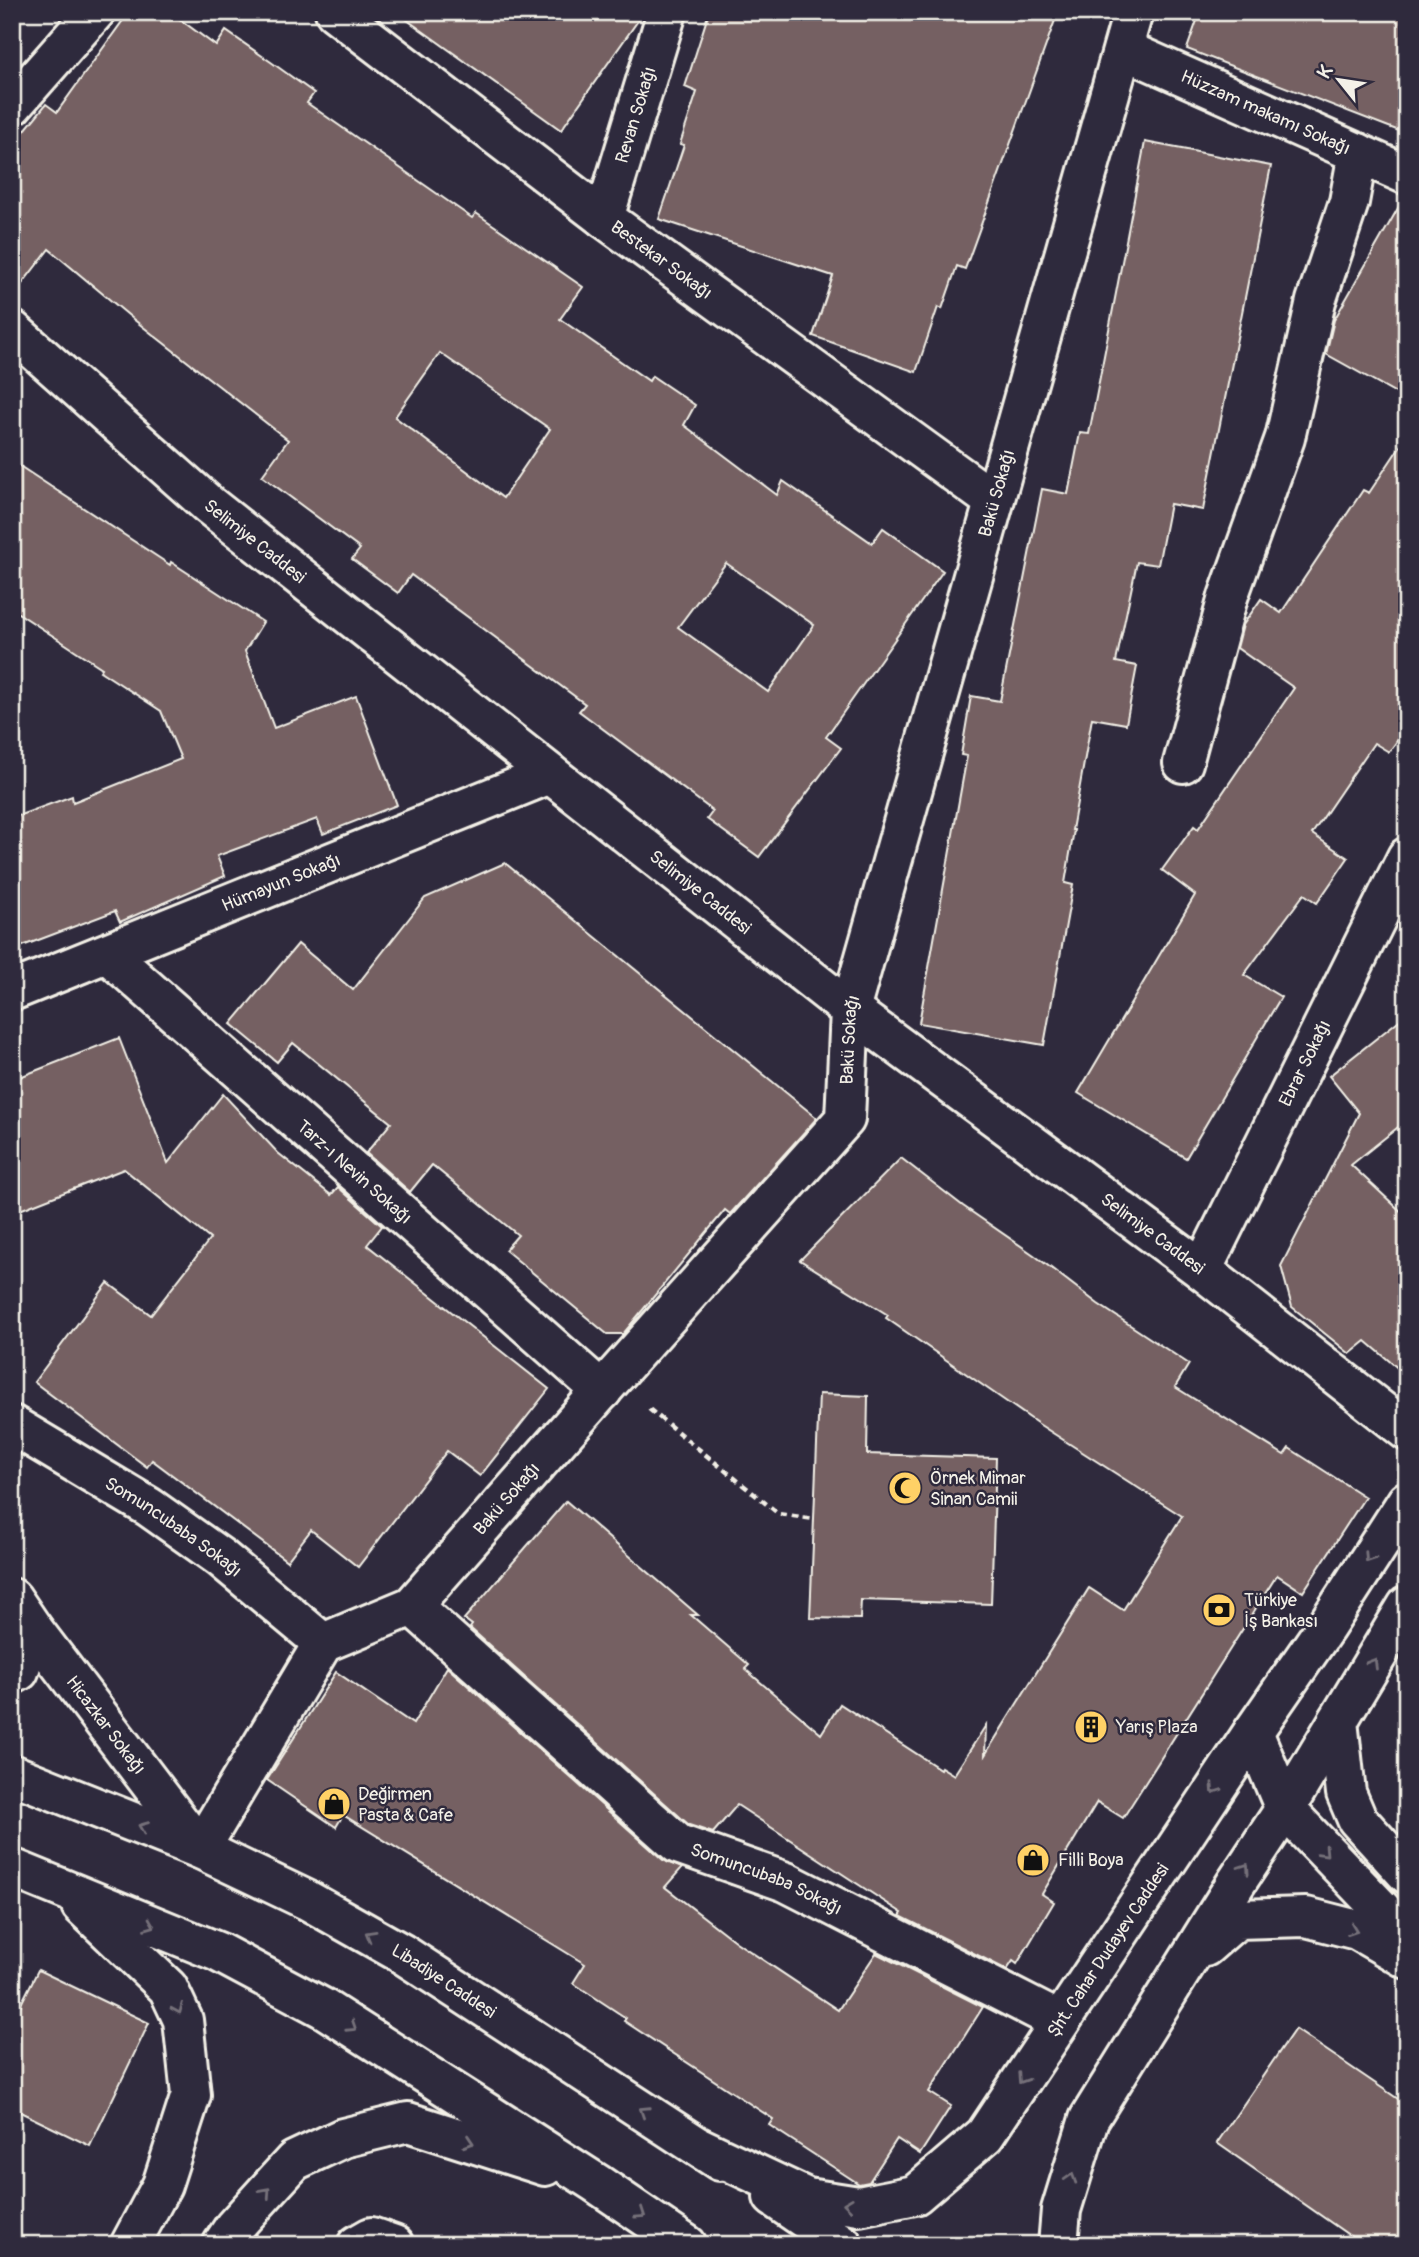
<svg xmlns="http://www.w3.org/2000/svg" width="1419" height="2257" viewBox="0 0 1419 2257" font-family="Pangolin,sans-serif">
<rect width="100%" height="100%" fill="#2f2a3d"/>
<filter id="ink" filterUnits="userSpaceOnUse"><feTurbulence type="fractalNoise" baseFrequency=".0143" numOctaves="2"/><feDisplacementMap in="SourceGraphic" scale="14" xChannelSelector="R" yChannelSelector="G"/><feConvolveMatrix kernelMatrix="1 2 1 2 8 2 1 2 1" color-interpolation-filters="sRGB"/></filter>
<g filter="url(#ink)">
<g fill="#756162" stroke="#f4f1e8" stroke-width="2" fill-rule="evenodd">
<path d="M129,12h41l46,34 10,-15 45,31 43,31 -7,10 165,115 4,-5 107,74 -23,32 89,62 3,-5 43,29 -11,20 93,70 6,-14 89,62 11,-15 60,43 -117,166 15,11 -82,109 -52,-38 6,-8 -134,-100 6,-7 -174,-129 -13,18 -46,-34 8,-10 -98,-73 26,-36 -155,-121 -84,-70 -37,48v-151l34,-42 11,8zM440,353l110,76 -47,69 -108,-81zM726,563l88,62 -46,67 -90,-65z"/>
<polygon points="396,12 644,12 561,130"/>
<polygon points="709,12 1058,12 965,269 957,266 942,309 938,307 916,372 813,336 833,276 659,219 684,145 680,144 697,92 685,87"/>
<polygon points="1200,12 1407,12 1407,134 1187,49"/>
<polygon points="1145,142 1271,166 1203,510 1170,504 1158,565 1137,562 1116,662 1137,666 1126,724 1092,718 1072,830 1074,830 1065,883 1073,885 1044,1045 919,1023 967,756 961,755 971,696 1000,701 1042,489 1068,494 1080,433 1089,434"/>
<polygon points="1405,196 1407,196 1407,399 1326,354 1334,320"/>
<polygon points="1407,436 1407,727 1389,752 1374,743 1312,834 1348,858 1317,903 1304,894 1244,975 1281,997 1186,1158 1078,1093 1195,895 1162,870 1194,826 1198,829 1294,688 1237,648 1243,625 1261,599 1281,613 1363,490 1369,493"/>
<polygon points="12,461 170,565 171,562 263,622 245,651 274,728 356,696 397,805 323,834 317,819 217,856 225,876 120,922 115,911 12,950 12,818 72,796 73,802 181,759 161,711 100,671 102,668 12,609"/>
<polygon points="505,863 817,1118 730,1214 725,1210 623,1334 607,1334 505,1250 518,1235 432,1165 410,1192 366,1153 391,1123 293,1043 277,1062 231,1024 298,944 353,990 425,898"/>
<polygon points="1407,1014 1407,1120 1351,1165 1407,1217 1407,1376 1366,1341 1350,1354 1292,1307 1281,1266 1359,1113 1329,1076"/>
<polygon points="119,1038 168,1163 223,1094 278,1153 331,1195 338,1187 382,1226 367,1245 549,1389 480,1476 447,1451 358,1567 311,1530 287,1561 152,1460 147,1467 34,1382 108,1283 151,1315 210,1239 124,1169 12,1213 12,1080"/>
<polygon points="901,1158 963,1206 1034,1255 1098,1304 1189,1364 1175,1387 1284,1455 1289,1448 1365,1497 1303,1592 1277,1575 1123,1818 1097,1802 1042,1894 1054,1902 1017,1964 1013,1961 1007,1970 900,1916 902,1913 737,1805 713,1833 689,1825 470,1628 472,1625 464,1619 566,1501 698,1615 691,1615 749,1665 745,1669 821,1734 840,1704 940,1769 941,1767 954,1775 986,1725 985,1755 1089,1588 1123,1610 1182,1516 1037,1423 886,1318 888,1315 800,1260"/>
<polygon points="819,1394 868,1396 867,1454 996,1458 991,1604 861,1600 860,1619 810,1618"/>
<polygon points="447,1667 663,1860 682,1868 665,1887 736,1942 838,2010 876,1953 983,2007 929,2092 951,2106 920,2154 897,2139 869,2182 859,2184 769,2125 773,2119 624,2021 626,2018 573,1983 585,1964 343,1815 336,1827 267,1780 336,1672 413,1724"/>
<polygon points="38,1970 149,2023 90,2146 12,2108 12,2022"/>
<polygon points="1295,2029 1407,2105 1407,2245 1363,2245 1217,2143"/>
</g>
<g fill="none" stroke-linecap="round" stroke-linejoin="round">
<defs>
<g id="minor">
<path id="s1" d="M335,12l269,206 390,283"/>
<path id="s2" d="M1123,49l284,126"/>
<polyline points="12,106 95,12"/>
<path id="s3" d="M604,218l63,-206"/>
<path id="s4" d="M12,330l197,175 641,505 352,260 205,161"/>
<polyline points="1183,763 1228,597 1285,438 1316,301 1349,202 1358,153"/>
<path id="s5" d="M108,954l494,437"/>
<path id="s6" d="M12,991l538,-217"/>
<path id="s7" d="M1202,1270l205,-413"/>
<path id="s8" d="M12,1425l137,82 72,51 102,85"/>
<path id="s9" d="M12,1598l21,31 167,220 123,-206 89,-37 200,-227 233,-260 5,-109 283,-998"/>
<path id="s10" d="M412,1606l266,238 108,38 273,139"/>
<polyline points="12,1675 19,1671 33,1629"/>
<polyline points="357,2245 371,2237 394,2245"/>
</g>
<g id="major">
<polyline points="1338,1721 1346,1793 1357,1819 1407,1874"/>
<polyline points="1253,1732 1285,1809 1407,1936"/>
<path id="s11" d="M12,1774l188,75 107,51 94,53 319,208"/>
<polyline points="12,1868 218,1952 323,2008 596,2183 687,2245"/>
<polyline points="81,1905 168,1988 183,2020 191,2095 162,2185 130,2245"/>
<polyline points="1205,1947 1237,1919 1306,1917 1357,1930 1407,1959"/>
<path id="s12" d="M701,2148l106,50 52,8 56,-11 70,-60 268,-403 72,-104 82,-127"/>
<polyline points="773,2197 843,2245"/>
<polyline points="222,2245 234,2227 294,2161 343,2138 408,2122 545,2166"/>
<polyline points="1058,2245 1061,2210 1089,2119 1236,1883 1285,1809 1407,1606"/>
</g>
</defs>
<use href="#minor" stroke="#f4f1e8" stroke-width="44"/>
<use href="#major" stroke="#f4f1e8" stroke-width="44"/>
<polyline stroke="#f4f1e8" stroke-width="4.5" stroke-dasharray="7 5" stroke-linecap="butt" points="649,1409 779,1514 814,1519"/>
<use href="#minor" stroke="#2f2a3d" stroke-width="38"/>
<use href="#major" stroke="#2f2a3d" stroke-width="38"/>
</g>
<defs><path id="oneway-chevron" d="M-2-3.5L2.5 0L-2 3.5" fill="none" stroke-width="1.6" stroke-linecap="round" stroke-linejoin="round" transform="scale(1.75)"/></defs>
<g stroke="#747079">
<use href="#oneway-chevron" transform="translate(1369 1558) rotate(123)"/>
<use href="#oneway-chevron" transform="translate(1373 1663) rotate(-59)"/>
<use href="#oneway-chevron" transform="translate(1215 1789) rotate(124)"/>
<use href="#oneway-chevron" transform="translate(143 1827) rotate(-158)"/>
<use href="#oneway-chevron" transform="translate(1324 1852) rotate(47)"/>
<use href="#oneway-chevron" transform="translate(1245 1868) rotate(-56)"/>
<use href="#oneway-chevron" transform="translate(150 1925) rotate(22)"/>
<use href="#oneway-chevron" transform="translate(1353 1930) rotate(20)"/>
<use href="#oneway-chevron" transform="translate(370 1935) rotate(-150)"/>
<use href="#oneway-chevron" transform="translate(178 2009) rotate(66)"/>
<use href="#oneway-chevron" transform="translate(352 2027) rotate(33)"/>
<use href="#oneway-chevron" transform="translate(1022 2079) rotate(123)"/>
<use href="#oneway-chevron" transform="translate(644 2111) rotate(-147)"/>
<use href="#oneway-chevron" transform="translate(469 2142) rotate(18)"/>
<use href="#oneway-chevron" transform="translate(1071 2178) rotate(-73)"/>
<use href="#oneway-chevron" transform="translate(266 2192) rotate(-48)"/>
<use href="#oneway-chevron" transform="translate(848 2204) rotate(-173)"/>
<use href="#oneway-chevron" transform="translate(641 2214) rotate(34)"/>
</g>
</g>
<defs>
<symbol id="mosque-disc" viewBox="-11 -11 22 22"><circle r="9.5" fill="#ffd166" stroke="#2f2a3d"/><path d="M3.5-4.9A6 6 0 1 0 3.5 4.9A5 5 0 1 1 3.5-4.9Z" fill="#111"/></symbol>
<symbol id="bank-disc" viewBox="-11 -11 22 22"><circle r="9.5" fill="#ffd166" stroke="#2f2a3d"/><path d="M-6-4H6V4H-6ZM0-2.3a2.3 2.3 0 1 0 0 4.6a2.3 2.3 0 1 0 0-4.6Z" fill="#111"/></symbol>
<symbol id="building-disc" viewBox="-11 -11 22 22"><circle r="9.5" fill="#ffd166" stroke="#2f2a3d"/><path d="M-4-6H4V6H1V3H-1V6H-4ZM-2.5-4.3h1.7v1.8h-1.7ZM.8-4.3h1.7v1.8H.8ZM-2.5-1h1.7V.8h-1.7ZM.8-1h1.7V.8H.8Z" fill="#111"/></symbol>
<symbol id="shop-disc" viewBox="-11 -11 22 22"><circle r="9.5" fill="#ffd166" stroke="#2f2a3d"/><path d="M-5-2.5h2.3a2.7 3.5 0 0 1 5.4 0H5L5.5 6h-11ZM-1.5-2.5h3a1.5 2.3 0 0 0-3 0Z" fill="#111"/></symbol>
</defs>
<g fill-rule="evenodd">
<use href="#mosque-disc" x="886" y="1469" width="38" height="38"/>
<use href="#bank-disc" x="1200" y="1591" width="38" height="38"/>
<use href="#building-disc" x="1072" y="1708" width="38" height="38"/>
<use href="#shop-disc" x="315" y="1785" width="38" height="38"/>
<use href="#shop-disc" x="1014" y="1841" width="38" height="38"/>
</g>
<g text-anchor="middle" stroke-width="5" stroke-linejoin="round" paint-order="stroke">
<g font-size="18" fill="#f4f1e8" stroke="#2f2a3d">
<text dy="6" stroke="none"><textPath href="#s2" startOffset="156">Hüzzam makamı Sokağı</textPath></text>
<text dy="6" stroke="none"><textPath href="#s3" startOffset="108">Revan Sokağı</textPath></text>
<text dy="6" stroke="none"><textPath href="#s1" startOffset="410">Bestekar Sokağı</textPath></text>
<text dy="6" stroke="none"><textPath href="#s9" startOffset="1948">Bakü Sokağı</textPath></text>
<text dy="6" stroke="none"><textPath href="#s4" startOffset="322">Selimiye Caddesi</textPath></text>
<text dy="6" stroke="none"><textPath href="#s6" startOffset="290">Hümayun Sokağı</textPath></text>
<text dy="6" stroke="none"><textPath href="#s4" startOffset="889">Selimiye Caddesi</textPath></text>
<text dy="6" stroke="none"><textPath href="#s9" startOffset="1381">Bakü Sokağı</textPath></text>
<text dy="6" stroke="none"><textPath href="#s7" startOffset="231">Ebrar Sokağı</textPath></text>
<text dy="6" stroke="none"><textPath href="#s5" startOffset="329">Tarz-ı Nevin Sokağı</textPath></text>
<text dy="6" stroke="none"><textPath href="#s4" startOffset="1456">Selimiye Caddesi</textPath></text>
<text dy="6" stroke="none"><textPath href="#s9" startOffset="793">Bakü Sokağı</textPath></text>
<text dy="6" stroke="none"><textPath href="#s8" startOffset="191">Somuncubaba Sokağı</textPath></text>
<text dy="6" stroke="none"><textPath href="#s9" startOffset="158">Hicazkar Sokağı</textPath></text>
<text dy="6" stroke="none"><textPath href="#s10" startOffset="452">Somuncubaba Sokağı</textPath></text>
<text dy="6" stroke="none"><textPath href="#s12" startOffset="541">Şht. Cahar Dudayev Caddesi</textPath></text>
<text dy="6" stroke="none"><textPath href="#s11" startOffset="480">Libadiye Caddesi</textPath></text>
</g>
<g font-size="18" fill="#f4f1e8" stroke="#2f2a3d" text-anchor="start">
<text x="930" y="1484">Örnek Mimar<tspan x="930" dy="21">Sinan Camii</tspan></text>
<text x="1244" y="1606">Türkiye<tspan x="1244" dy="21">İş Bankası</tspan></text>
<text x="1116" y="1733">Yarış Plaza</text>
<text x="358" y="1800">Değirmen<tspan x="358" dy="21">Pasta &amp; Cafe</tspan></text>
<text x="1058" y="1866">Filli Boya</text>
</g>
</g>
<rect width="1419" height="2257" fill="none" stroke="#2f2a3d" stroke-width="42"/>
<rect x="21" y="21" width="1377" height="2215" fill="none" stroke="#f4f1e8" stroke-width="2.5" filter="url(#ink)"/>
<g transform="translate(1339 80) rotate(300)" stroke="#2f2a3d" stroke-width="5" paint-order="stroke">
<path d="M0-5L12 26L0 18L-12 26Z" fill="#f4f1e8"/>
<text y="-10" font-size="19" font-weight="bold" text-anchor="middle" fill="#f4f1e8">K</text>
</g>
</svg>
